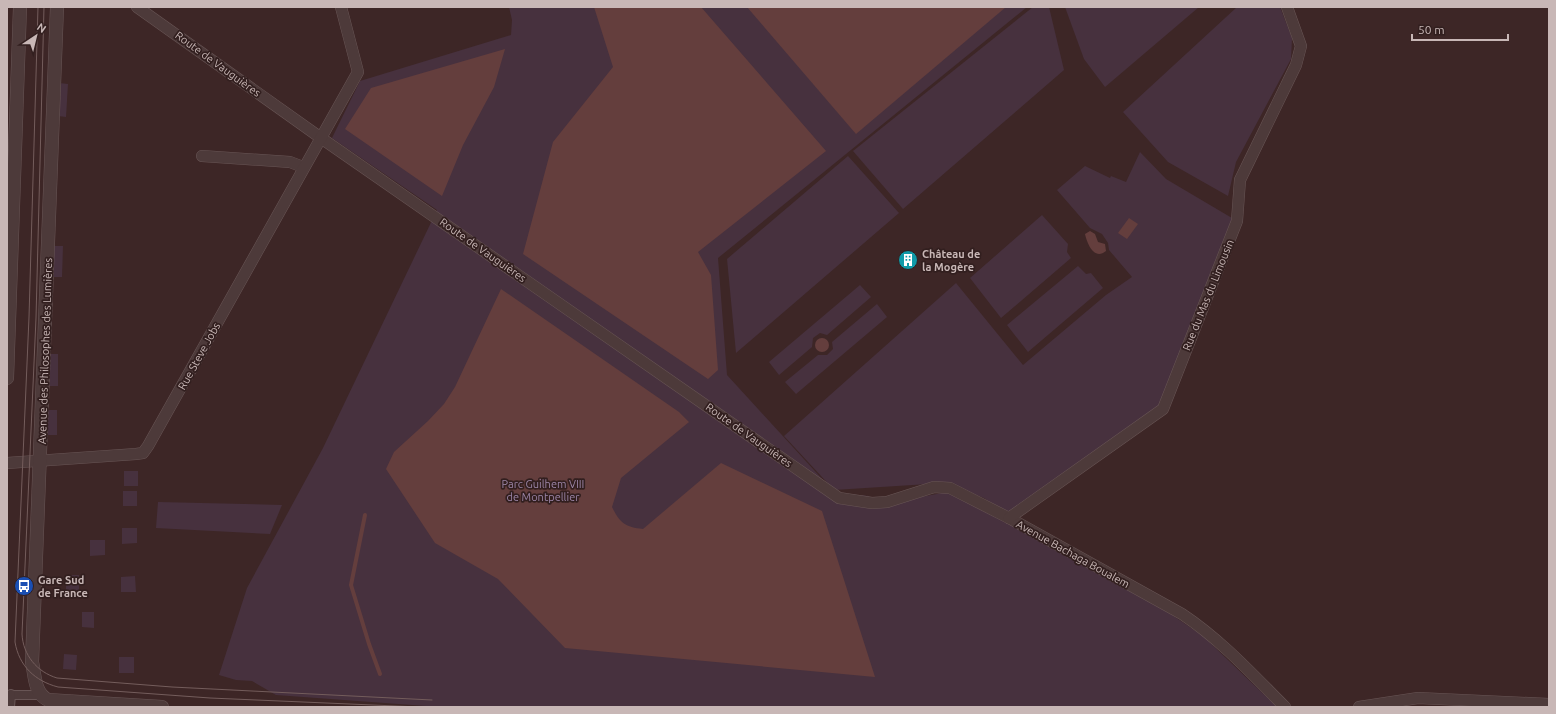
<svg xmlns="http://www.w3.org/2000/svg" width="1556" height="714" viewBox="0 0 1556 714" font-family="Ubuntu,sans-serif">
<rect width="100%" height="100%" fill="#3d2626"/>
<g fill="#47313e">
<polygon points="509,7 1027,7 718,258 727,375 835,493 869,496 873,506 947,492 1009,523 1172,615 1203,636 1277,707 439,707 276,695 252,681 236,680 219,675 247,588 323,448 437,210 332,138 360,81 511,35 512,20"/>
<polygon points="1033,7 1049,7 1064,70 903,209 853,151"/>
<polygon points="1065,7 1199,7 1105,87 1084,59"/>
<polygon points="1237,7 1280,7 1292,38 1291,59 1236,162 1228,196 1168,162 1123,112"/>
<polygon points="59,83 68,84 66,117 58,116"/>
<polygon points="1140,152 1166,179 1237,221 1163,409 1011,517 984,498 944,483 834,490 784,436 956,283 1023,365 1106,295 1132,277 1109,250 1108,243 1102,234 1090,228 1057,190 1085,166 1110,178 1111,176 1126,182"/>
<polygon points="848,156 899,213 736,353 727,259"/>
<polygon points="1042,215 1068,244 1067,252 1071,258 1001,318 970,278"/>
<polygon points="53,246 63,246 62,277 52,277"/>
<polygon points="1078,266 1086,274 1091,273 1103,288 1028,352 1007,325"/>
<polygon points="860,285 871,297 827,335 820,333 813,338 812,347 779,375 769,362"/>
<polygon points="877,304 887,317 796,394 785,382 818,355 827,355 833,349 832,342"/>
<polygon points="48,354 58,354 58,386 47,386"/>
<polygon points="47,410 57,410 57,435 48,435"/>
<rect x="124" y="471" width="14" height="15"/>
<rect x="123" y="491" width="14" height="15"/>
<polygon points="158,502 282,505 270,534 156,528"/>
<polygon points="122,528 137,528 137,543 122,544"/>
<polygon points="90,540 105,540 105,555 90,556"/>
<polygon points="66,575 79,575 79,591 66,590"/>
<polygon points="135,576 136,592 121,592 121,577"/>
<polygon points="82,612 94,612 94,628 82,627"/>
<polygon points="64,654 77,655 76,670 63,669"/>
<rect x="119" y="657" width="15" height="16"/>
</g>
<g fill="#643e3d">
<polygon points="594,7 701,7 826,151 698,252 711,275 718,370 708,379 523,254 553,142 613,67"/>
<polygon points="747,7 1006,7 856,134"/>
<polygon points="505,49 494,87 463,145 442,196 345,129 371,88"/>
<polygon points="1129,218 1138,224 1127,239 1118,233"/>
<path d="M1090,231l5,3 3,8 7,2 1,7c-12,10 -19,-8 -21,-17z"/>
<path d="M501,289l178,123 10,10 -68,56 -9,29c8,16 13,20 31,22l78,-66 101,48 53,166 -310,-29 -67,-69 -63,-36 -49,-74 8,-17 34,-31 16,-17 11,-17z"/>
<circle cx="822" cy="345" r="7"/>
</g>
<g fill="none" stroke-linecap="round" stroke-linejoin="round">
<polyline stroke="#643e3d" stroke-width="4" points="365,515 351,585 369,644 380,674"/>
<defs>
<g id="pedestrian">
<polyline points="7,695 40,695"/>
<polyline points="10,707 11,694"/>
</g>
<g id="minor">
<path d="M137,7l184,131 518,360 33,5 15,-1 47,-15 16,1 59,30 173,96c39,26 70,60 103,93"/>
<polyline points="202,156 290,162 303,167"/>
<polyline points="7,463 136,454 143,453 148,446 358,72 341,7"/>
<polyline points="1009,518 1163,409 1237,221 1240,180 1296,65 1301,46 1287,7"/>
<polyline points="1359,707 1418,698 1549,704"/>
</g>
<g id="tertiary">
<path d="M57,7l-25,655c3,13 2,31 16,38l114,7"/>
<polyline points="7,378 20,7"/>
</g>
</defs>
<use href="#pedestrian" stroke="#685555" stroke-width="10"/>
<use href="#minor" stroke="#685555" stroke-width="12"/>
<use href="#tertiary" stroke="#685555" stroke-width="14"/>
<use href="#pedestrian" stroke="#4d3a3a" stroke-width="8"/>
<use href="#minor" stroke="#4d3a3a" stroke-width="11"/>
<use href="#tertiary" stroke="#4d3a3a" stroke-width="13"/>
<g stroke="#745d5c" stroke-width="1">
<path d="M38,7l-9,310 -14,325c4,24 20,39 43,45l152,11 209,9"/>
<path d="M44,7l-8,311 -14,316c1,21 15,38 35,44l115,9 260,13"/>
</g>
</g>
<defs>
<symbol id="building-disc" viewBox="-11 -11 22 22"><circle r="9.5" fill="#0f9aa8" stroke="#321f1f"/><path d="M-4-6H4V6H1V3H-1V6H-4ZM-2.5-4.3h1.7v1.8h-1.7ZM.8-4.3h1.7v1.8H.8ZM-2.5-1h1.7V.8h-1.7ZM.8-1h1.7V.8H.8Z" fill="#fff"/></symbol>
<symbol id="bus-disc" viewBox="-11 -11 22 22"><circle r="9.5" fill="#1a4fb4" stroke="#321f1f"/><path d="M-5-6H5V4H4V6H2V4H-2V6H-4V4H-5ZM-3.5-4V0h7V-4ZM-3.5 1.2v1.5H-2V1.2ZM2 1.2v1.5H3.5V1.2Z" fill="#fff"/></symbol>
</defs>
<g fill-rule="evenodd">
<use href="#building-disc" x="897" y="249" width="22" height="22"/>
<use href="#bus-disc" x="13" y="575" width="22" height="22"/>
</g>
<g text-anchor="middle" stroke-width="3.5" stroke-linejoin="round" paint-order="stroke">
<g font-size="11" fill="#c8b7b6" stroke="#321f1f">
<text transform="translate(218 64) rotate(36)" y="4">Route de Vauguières</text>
<text transform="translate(483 250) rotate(35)" y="4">Route de Vauguières</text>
<text transform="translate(1208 295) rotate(-68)" y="4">Rue du Mas du Limousin</text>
<text transform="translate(45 351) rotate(-88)" y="4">Avenue des Philosophes des Lumières</text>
<text transform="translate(199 356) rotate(-61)" y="4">Rue Steve Jobs</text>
<text transform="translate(749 435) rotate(35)" y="4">Route de Vauguières</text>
<text transform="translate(1073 554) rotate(29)" y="4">Avenue Bachaga Boualem</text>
</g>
<g font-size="11" font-weight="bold" fill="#c8b7b6" stroke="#321f1f" text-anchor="start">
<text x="922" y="258">Château de<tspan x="922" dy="13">la Mogère</tspan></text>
<text x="38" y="584">Gare Sud<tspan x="38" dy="13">de France</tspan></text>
</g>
<g font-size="11" fill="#9c85a7" stroke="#321f1f">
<text x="543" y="488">Parc Guilhem VIII<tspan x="543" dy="13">de Montpellier</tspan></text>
</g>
</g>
<rect width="1556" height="714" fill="none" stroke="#c8b7b6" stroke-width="16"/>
<g transform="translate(36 36) rotate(35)" stroke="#321f1f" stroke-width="3" paint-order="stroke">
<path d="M0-3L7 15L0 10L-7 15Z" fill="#c8b7b6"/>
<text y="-6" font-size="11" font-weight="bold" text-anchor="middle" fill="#c8b7b6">N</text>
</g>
<path d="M1412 34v6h96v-6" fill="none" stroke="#c8b7b6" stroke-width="2"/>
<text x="1418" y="34" font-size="12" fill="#c8b7b6" stroke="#321f1f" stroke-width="3" paint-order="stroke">50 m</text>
</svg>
